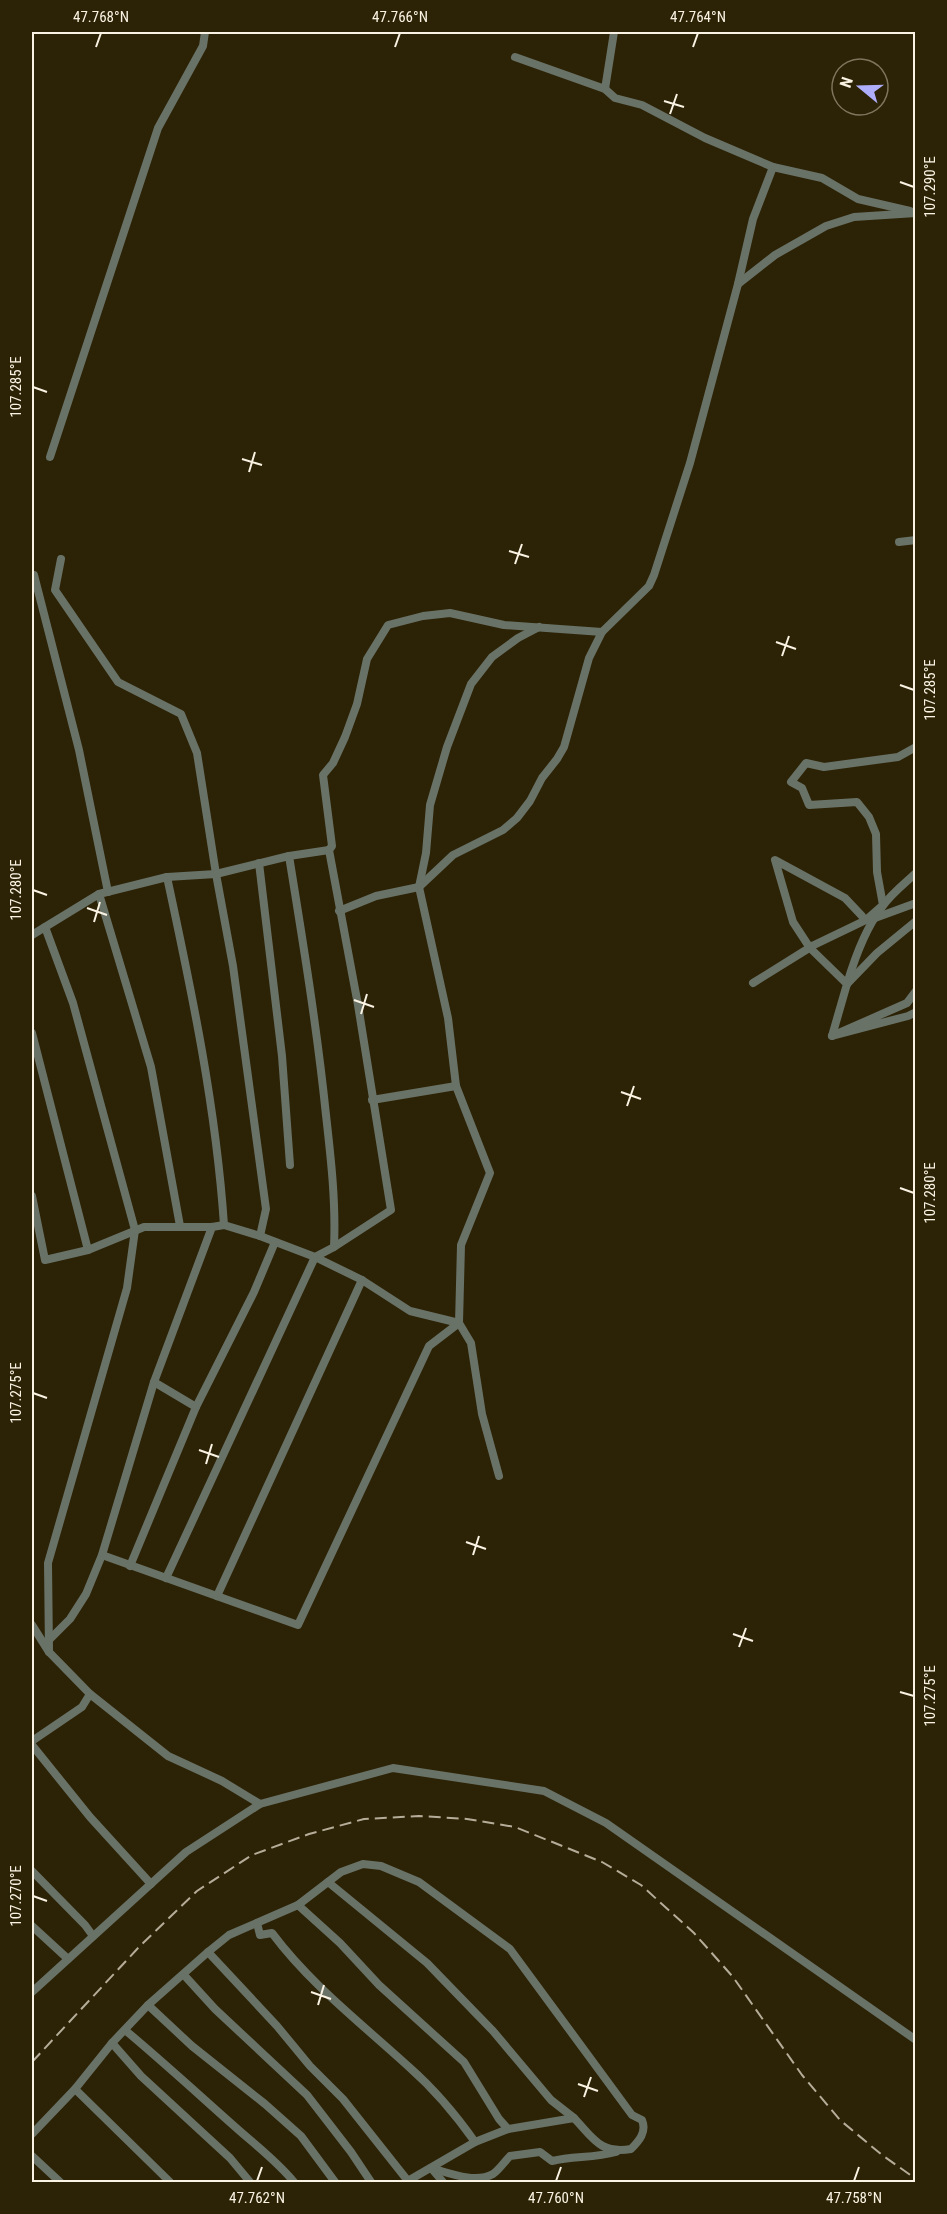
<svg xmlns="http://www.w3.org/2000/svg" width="947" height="2214" viewBox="0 0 947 2214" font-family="'Roboto Condensed',sans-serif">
<rect width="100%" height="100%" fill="#2c2205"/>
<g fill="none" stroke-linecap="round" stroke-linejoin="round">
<g stroke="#697267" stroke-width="8">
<polyline points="515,57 605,89 614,32"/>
<polyline points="605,89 615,98 642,105 705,138 773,167 753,219 738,284"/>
<polyline points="773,167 822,178 858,199 910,211"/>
<polyline points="50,457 158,128 203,46 205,32"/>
<polyline points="899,542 916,540"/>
<polyline points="61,559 55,590 118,682 181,714 197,753 216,874 233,966 266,1209 260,1236"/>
<polyline points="34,575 79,750 108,892"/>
<polyline points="259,863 282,1056 290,1165"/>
<path d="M167,877c25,116 49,230 57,348"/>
<polyline points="99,894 151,1067 180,1226"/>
<polyline points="339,911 376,896 419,887 453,855 503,830 517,818 530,801 542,778 557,759 564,747 589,658 602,632"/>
<polyline points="875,918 916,903"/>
<polyline points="45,927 73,1003 135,1230 127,1288 48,1563 49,1652"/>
<polyline points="32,935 99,894 167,877 216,874 289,856 329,850"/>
<polyline points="753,983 814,945 866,920 883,905 877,872 876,834 869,817 857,802 809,805 802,788 791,782 806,763 824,767 898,757 916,747"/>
<polyline points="848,983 877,953 916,921"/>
<path d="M847,984c8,-27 18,-55 35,-77 9,-13 22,-23 34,-34"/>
<polyline points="916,991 907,1003 832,1036 908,1016 916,1012"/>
<polyline points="32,1033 88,1250"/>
<polyline points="832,1036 847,984 810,948 793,922 775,860 845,898 862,916"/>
<polyline points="372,1100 456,1086"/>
<polyline points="32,1196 45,1260 88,1250 144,1227 212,1227 224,1225 260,1236 315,1257 362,1280 410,1311 459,1323 471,1343 482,1414 499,1476"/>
<polyline points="334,1247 391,1210 358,1005 329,850 332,846 323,775 333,763 345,737 357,704 367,659 388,625 423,616 450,613 504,625 602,632 649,586 654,575 690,463 738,284 775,255 826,226 854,217 916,213"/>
<polyline points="154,1382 196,1407"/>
<polyline points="102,1555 298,1625 429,1346 459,1323 461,1245 490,1173 456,1086 448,1018 419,887 426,853 430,805 447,747 471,684 492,657 518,638 539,627"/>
<polyline points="130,1566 196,1407 254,1292 275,1242"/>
<path d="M166,1578l149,-321 19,-10c2,-44 -3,-88 -8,-132 -9,-87 -23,-173 -37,-259"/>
<polyline points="217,1596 362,1280"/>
<polyline points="32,1625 49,1652 90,1694"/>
<polyline points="49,1640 70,1619 86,1594 102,1555 154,1382 212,1227"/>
<polyline points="32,1741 82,1707 90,1694 168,1756 222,1781 260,1804"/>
<polyline points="32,1745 90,1817 151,1884"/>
<polyline points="32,1871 85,1925 93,1936"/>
<polyline points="328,1882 427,1963 493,2031 551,2100 574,2118"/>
<polyline points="298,1905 340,1943 379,1985 464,2062 499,2119 508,2129"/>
<path d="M257,1923l3,12 12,-2c39,52 89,90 137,134 25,22 47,48 66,75"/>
<polyline points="32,1926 68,1959"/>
<polyline points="208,1952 277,2026 310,2066 343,2099 408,2181"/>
<polyline points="184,1975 215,2009 307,2095 351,2152 371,2182"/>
<polyline points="32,1992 186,1852 260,1804 393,1768 544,1791 606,1823 916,2040"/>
<polyline points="148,2005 192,2046 265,2104 301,2136 335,2182"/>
<path d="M125,2030c37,31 72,63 108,95 21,19 43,35 61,57"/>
<polyline points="112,2043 141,2076 230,2158 250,2182"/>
<polyline points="75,2089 170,2182"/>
<path d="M32,2134l43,-45 37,-46 36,-38 60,-53 21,-17 69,-30 43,-33 22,-8 18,2 38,16 91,67 122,166 10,5c5,12 -3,21 -11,29 -31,5 -37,-10 -57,-31l-66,11 -33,13 -69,40"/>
<polyline points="32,2156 60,2182"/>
<path d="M431,2168c18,5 44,16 62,6 6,-4 12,-13 17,-18l30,-4 12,9c21,-5 42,-3 64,-9"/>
<polyline points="432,2169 443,2182"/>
</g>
<polyline stroke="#b5ad99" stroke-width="2" stroke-dasharray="12 6" stroke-linecap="butt" points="32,2062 139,1947 197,1891 252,1855 309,1834 364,1819 419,1816 467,1819 515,1827 602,1862 641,1885 694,1933 733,1977 802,2075 840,2120 882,2155 916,2179"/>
</g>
<path fill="none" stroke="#faf3e3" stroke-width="2" d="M96,47l5,-14M395,47l5,-14M693,47l5,-14M664,101l20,6M670,114l7,-20M900,182l14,5M33,387l14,5M242,459l20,6M249,472l6,-20M509,551l20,6M515,564l7,-20M776,642l20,7M782,656l7,-20M900,685l14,5M33,890l14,5M87,908l20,7M94,922l6,-20M354,1000l20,7M361,1014l6,-20M621,1092l20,7M627,1106l7,-20M900,1188l14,5M33,1393l14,5M199,1450l20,7M206,1464l6,-20M466,1542l20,7M473,1555l6,-19M733,1634l20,7M739,1647l7,-19M900,1692l14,4M33,1896l14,5M311,1992l20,7M318,2005l6,-20M578,2084l20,7M584,2097l7,-20M257,2181l5,-14M556,2181l5,-14M854,2181l5,-14"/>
<rect width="947" height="2214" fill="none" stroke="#2c2205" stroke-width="66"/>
<g transform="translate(860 87) rotate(289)"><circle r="28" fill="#2c2205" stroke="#7e765e" stroke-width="1.5"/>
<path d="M0-4.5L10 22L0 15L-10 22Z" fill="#afaefa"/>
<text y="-9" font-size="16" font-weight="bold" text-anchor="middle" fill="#faf3e3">N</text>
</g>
<rect x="33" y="33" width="881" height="2148" fill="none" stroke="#faf3e3" stroke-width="2"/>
<g font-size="15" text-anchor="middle" fill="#faf3e3">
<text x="101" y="22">47.768°N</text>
<text x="400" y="22">47.766°N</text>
<text x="698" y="22">47.764°N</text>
<text transform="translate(930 187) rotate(-90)" y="5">107.290°E</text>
<text transform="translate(16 387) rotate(-90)" y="5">107.285°E</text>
<text transform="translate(930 690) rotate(-90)" y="5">107.285°E</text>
<text transform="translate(16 890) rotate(-90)" y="5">107.280°E</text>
<text transform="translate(930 1193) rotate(-90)" y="5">107.280°E</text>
<text transform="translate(16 1393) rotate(-90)" y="5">107.275°E</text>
<text transform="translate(930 1696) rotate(-90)" y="5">107.275°E</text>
<text transform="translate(16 1896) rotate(-90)" y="5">107.270°E</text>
<text x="257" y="2203">47.762°N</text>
<text x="556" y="2203">47.760°N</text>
<text x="854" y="2203">47.758°N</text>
</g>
</svg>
